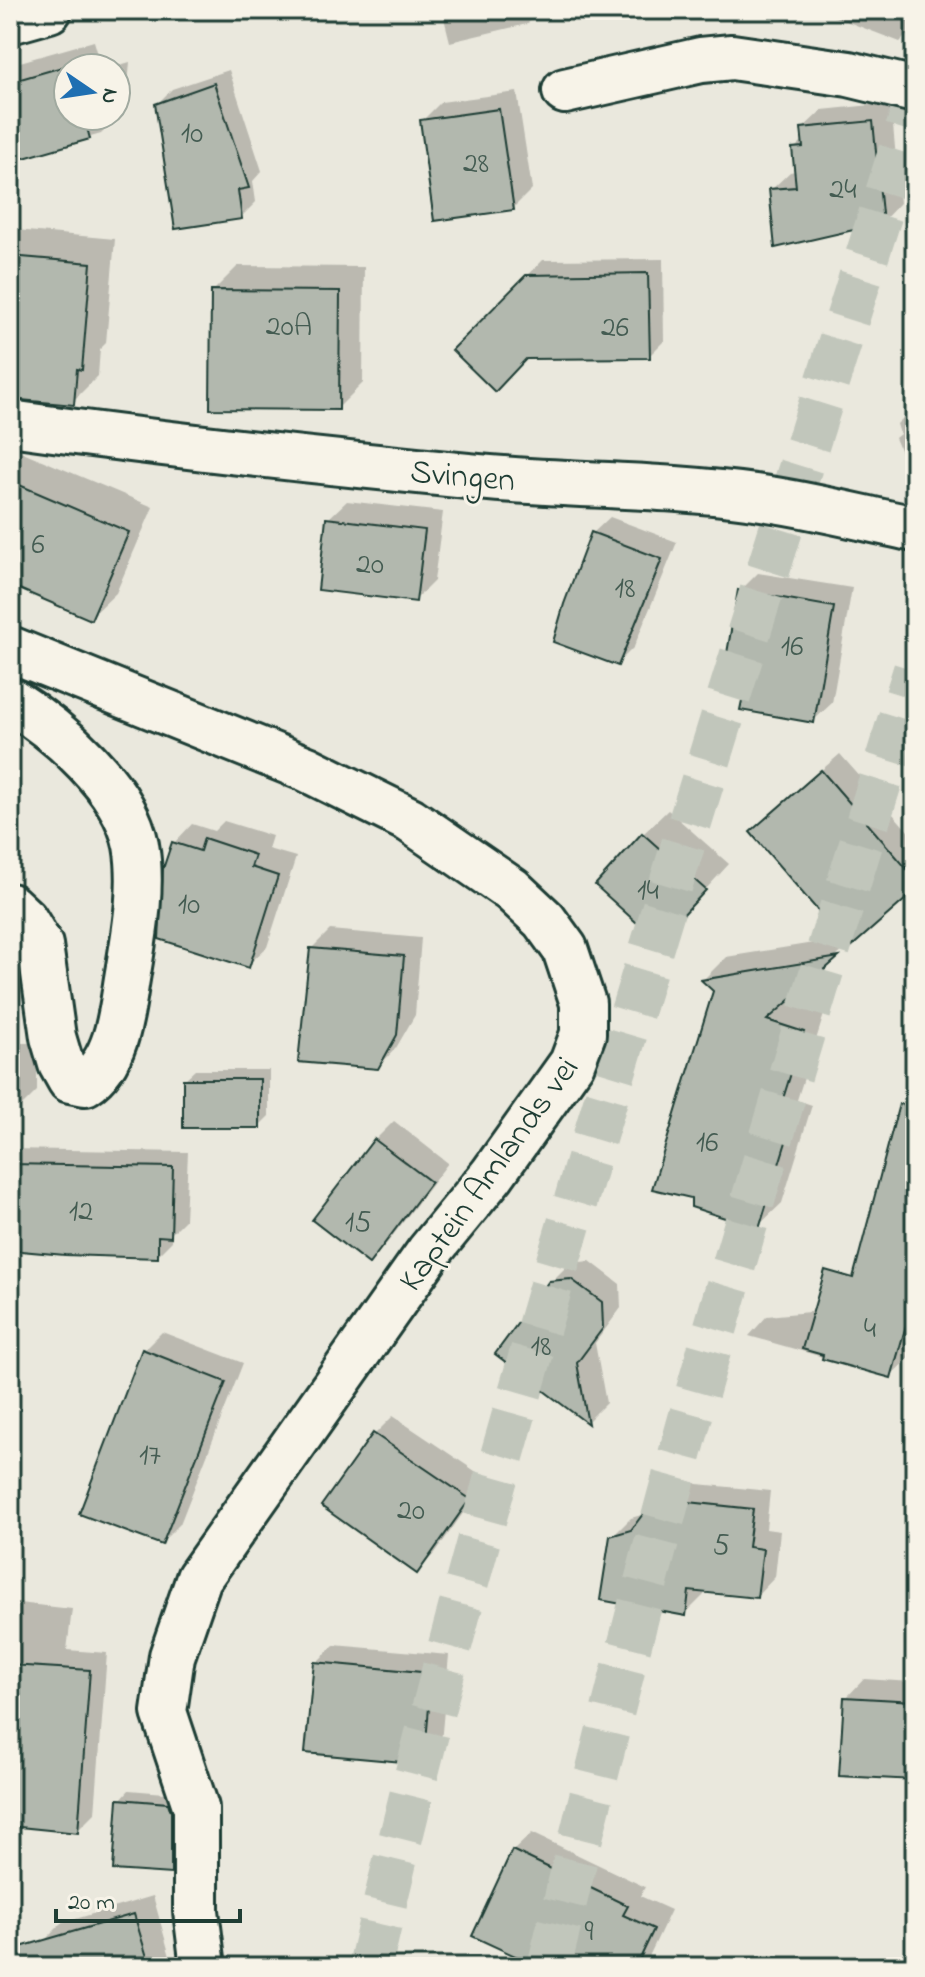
<svg xmlns="http://www.w3.org/2000/svg" width="925" height="1977" viewBox="0 0 925 1977" font-family="'Indie Flower',sans-serif">
<rect width="100%" height="100%" fill="#eae8dd"/>
<filter id="ink" filterUnits="userSpaceOnUse"><feTurbulence type="fractalNoise" baseFrequency=".0125" numOctaves="2"/><feDisplacementMap in="SourceGraphic" scale="16" xChannelSelector="R" yChannelSelector="G"/><feConvolveMatrix kernelMatrix="1 2 1 2 8 2 1 2 1" color-interpolation-filters="sRGB"/></filter>
<g filter="url(#ink)">
<g fill="#0003">
<polygon points="442,10 541,10 527,24 450,42"/>
<polygon points="817,10 915,10 915,27 900,42"/>
<polygon points="94,41 102,68 68,68 68,116 116,116 116,68 109,68 130,62 126,109 101,134 10,160 10,68 13,64"/>
<polygon points="229,70 262,171 253,181 256,202 241,217 157,104 172,89"/>
<polygon points="517,92 532,189 513,208 422,121 441,102"/>
<polygon points="891,103 900,203 882,222 861,224 857,228 771,190 790,172 796,171 794,149 804,139 803,128 822,110"/>
<polygon points="16,230 115,239 106,343 100,349 98,376 73,401 10,396 10,236"/>
<polygon points="663,259 664,341 649,356 455,350 543,260"/>
<polygon points="238,266 364,267 363,383 338,408 213,291"/>
<polygon points="915,406 915,485 895,438 900,434 897,424"/>
<polygon points="18,450 153,507 116,593 91,617 10,583 10,458"/>
<polygon points="347,501 443,512 434,581 415,600 328,519"/>
<polygon points="610,517 677,542 634,647 618,663 593,533"/>
<polygon points="758,573 852,588 832,703 813,721 746,689 746,661 740,591"/>
<polygon points="840,754 915,839 915,888 790,997 826,1008 797,1100 812,1105 782,1203 758,1226 716,990 703,980 726,957 844,938 771,814"/>
<polygon points="668,810 729,864 683,914 643,834"/>
<polygon points="224,821 272,836 268,849 296,857 267,947 248,965 174,843 192,824 214,831"/>
<polygon points="330,930 421,938 415,1015 396,1048 378,1067 312,948"/>
<polygon points="10,1043 37,1043 37,1091 21,1107 10,1106"/>
<polygon points="195,1070 269,1070 269,1116 259,1126 185,1079"/>
<polygon points="394,1121 448,1163 387,1243 369,1261 375,1140"/>
<polygon points="10,1149 188,1152 185,1220 172,1233 172,1241 157,1256 10,1248"/>
<polygon points="590,1261 620,1284 621,1308 595,1343 606,1403 588,1421 498,1354 551,1282 570,1263"/>
<polygon points="915,1302 915,1336 909,1358 890,1376 749,1336 767,1316"/>
<polygon points="162,1332 243,1363 180,1524 161,1543 144,1350"/>
<polygon points="393,1416 487,1479 435,1553 417,1571 324,1506 375,1434"/>
<polygon points="687,1480 698,1484 770,1491 766,1529 780,1531 775,1577 757,1596 705,1590 704,1595 685,1614 612,1537 631,1518 645,1514 670,1488"/>
<polygon points="10,1602 72,1609 67,1650 107,1653 95,1813 77,1831 10,1824"/>
<polygon points="334,1645 449,1655 441,1743 423,1761 316,1663"/>
<polygon points="915,1658 915,1657 915,1778 846,1698 864,1679 913,1682"/>
<polygon points="129,1790 177,1794 180,1863 170,1872 120,1800"/>
<polygon points="532,1833 645,1887 640,1896 671,1910 644,1967 544,1967 513,1851"/>
<polygon points="153,1896 173,1967 50,1967 43,1942 62,1923"/>
<polygon points="767,1958 827,1961 827,1967 758,1967"/>
</g>
<g fill="#b2b8ae" stroke="#1f3d34" stroke-width="2">
<polygon points="69,65 68,116 84,116 90,139 10,162 10,82"/>
<polygon points="214,83 249,188 238,190 242,219 175,229 155,104"/>
<polygon points="499,109 514,210 434,221 420,120"/>
<polygon points="873,121 883,224 858,226 858,229 775,248 769,189 796,187 792,148 803,147 801,128"/>
<polygon points="10,256 91,263 82,370 77,369 74,405 10,399"/>
<polygon points="648,273 650,358 526,359 495,392 452,350 526,275"/>
<polygon points="211,290 340,291 339,410 210,409"/>
<polygon points="10,481 129,532 91,620 10,585"/>
<polygon points="326,518 425,530 416,602 318,590"/>
<polygon points="591,532 662,559 618,666 553,642 564,604"/>
<polygon points="738,590 834,607 814,723 740,710 744,691 740,690 744,662 726,659"/>
<polygon points="821,770 915,878 915,891 850,948 750,832"/>
<polygon points="642,833 706,890 658,942 595,885"/>
<polygon points="204,838 255,855 251,867 278,876 249,968 159,939 163,869 172,842 200,851"/>
<polygon points="310,948 404,956 397,1035 378,1069 298,1062"/>
<polygon points="839,957 767,1020 804,1032 775,1124 790,1129 759,1229 691,1207 691,1198 652,1189 713,991 701,980"/>
<rect x="183" y="1079" width="77" height="49"/>
<polygon points="899,1104 915,1106 915,1294 891,1378 822,1359 823,1355 802,1349 825,1270 853,1278"/>
<polygon points="374,1139 431,1182 369,1264 312,1220"/>
<polygon points="10,1164 173,1167 171,1237 158,1236 158,1258 65,1255 10,1250"/>
<polygon points="571,1279 602,1302 603,1328 577,1363 588,1424 495,1354 549,1281"/>
<polygon points="142,1349 226,1382 162,1545 79,1514"/>
<polygon points="373,1433 470,1499 417,1574 321,1506"/>
<polygon points="667,1498 679,1501 753,1509 748,1547 763,1549 757,1598 689,1591 686,1616 600,1600 610,1536 631,1530 649,1506"/>
<polygon points="314,1662 432,1673 424,1764 305,1753"/>
<polygon points="10,1665 90,1670 78,1833 10,1826"/>
<polygon points="844,1697 915,1701 915,1780 839,1776"/>
<polygon points="118,1799 168,1803 171,1812 171,1874 113,1870"/>
<polygon points="512,1850 628,1906 623,1915 654,1929 636,1967 539,1967 472,1936"/>
<polygon points="134,1914 150,1967 10,1967 10,1950"/>
</g>
<g fill="none" stroke-linecap="round" stroke-linejoin="round">
<g stroke="#c1c6bb" stroke-width="44" stroke-dasharray="44 22" stroke-linecap="butt">
<path d="M370,1967c64,-279 143,-554 224,-828 103,-346 212,-690 321,-1034"/>
<path d="M549,1967c51,-208 103,-416 162,-623 65,-226 134,-450 204,-674"/>
</g>
<defs>
<g id="minor">
<polyline points="565,91 701,60 732,57 849,74 915,90"/>
<path d="M10,423c156,22 312,39 468,54 92,9 185,7 277,20 54,7 107,21 160,32"/>
<polyline points="10,649 307,769 410,820 512,890 544,920 565,949 583,1003 583,1034 572,1063 492,1175 429,1252 199,1578 172,1656 164,1712 196,1808 196,1911 203,1967"/>
<path d="M10,700c48,30 114,86 126,145 8,45 -3,96 -10,140 -5,34 -11,78 -41,98l-15,-3 -9,-16 -8,-27 -13,-92 -15,-25 -15,-14"/>
</g>
<polyline id="major" points="10,21 49,10"/>
</defs>
<use href="#minor" stroke="#1f3d34" stroke-width="50"/>
<use href="#major" stroke="#1f3d34" stroke-width="50"/>
<use href="#minor" stroke="#f7f3e8" stroke-width="44"/>
<use href="#major" stroke="#f7f3e8" stroke-width="44"/>
</g>
</g>
<g text-anchor="middle" stroke-width="6" stroke-linejoin="round" paint-order="stroke">
<g font-size="30" fill="#445c52">
<text x="192" y="142">10</text>
<text x="476" y="172">28</text>
<text x="843" y="198">24</text>
<text x="289" y="335">20A</text>
<text x="615" y="336">26</text>
<text x="38" y="553">6</text>
<text x="370" y="573">20</text>
<text x="625" y="597">18</text>
<text x="792" y="655">16</text>
<text x="648" y="899">14</text>
<text x="189" y="913">10</text>
<text x="707" y="1151">16</text>
<text x="81" y="1220">12</text>
<text x="358" y="1231">15</text>
<text x="870" y="1337">4</text>
<text x="541" y="1355">18</text>
<text x="150" y="1464">17</text>
<text x="411" y="1519">20</text>
<text x="721" y="1554">5</text>
<text x="589" y="1940">9</text>
</g>
<g font-size="34" fill="#1f3d34" stroke="#f7f3e8">
<text transform="translate(463 474) rotate(5)" y="12">Svingen</text>
<text transform="translate(487 1173) rotate(-54)" y="12">Kaptein Amlands vei</text>
</g>
</g>
<rect width="925" height="1977" fill="none" stroke="#f7f3e8" stroke-width="40"/>
<rect x="20" y="20" width="885" height="1937" fill="none" stroke="#1f3d34" stroke-width="3" filter="url(#ink)"/>
<g transform="translate(92 92) rotate(103)"><circle r="38" fill="#f7f3e8" stroke="#a1aaa0" stroke-width="2"/>
<path d="M0-6L14 30L0 20L-14 30Z" fill="#1f6fb2"/>
<text y="-12" font-size="22" font-weight="bold" text-anchor="middle" fill="#1f3d34">N</text>
</g>
<path d="M56 1909v12h184v-12" fill="none" stroke="#1f3d34" stroke-width="4"/>
<text x="68" y="1909" font-size="24" fill="#1f3d34" stroke="#f7f3e8" stroke-width="6" paint-order="stroke">20 m</text>
</svg>
